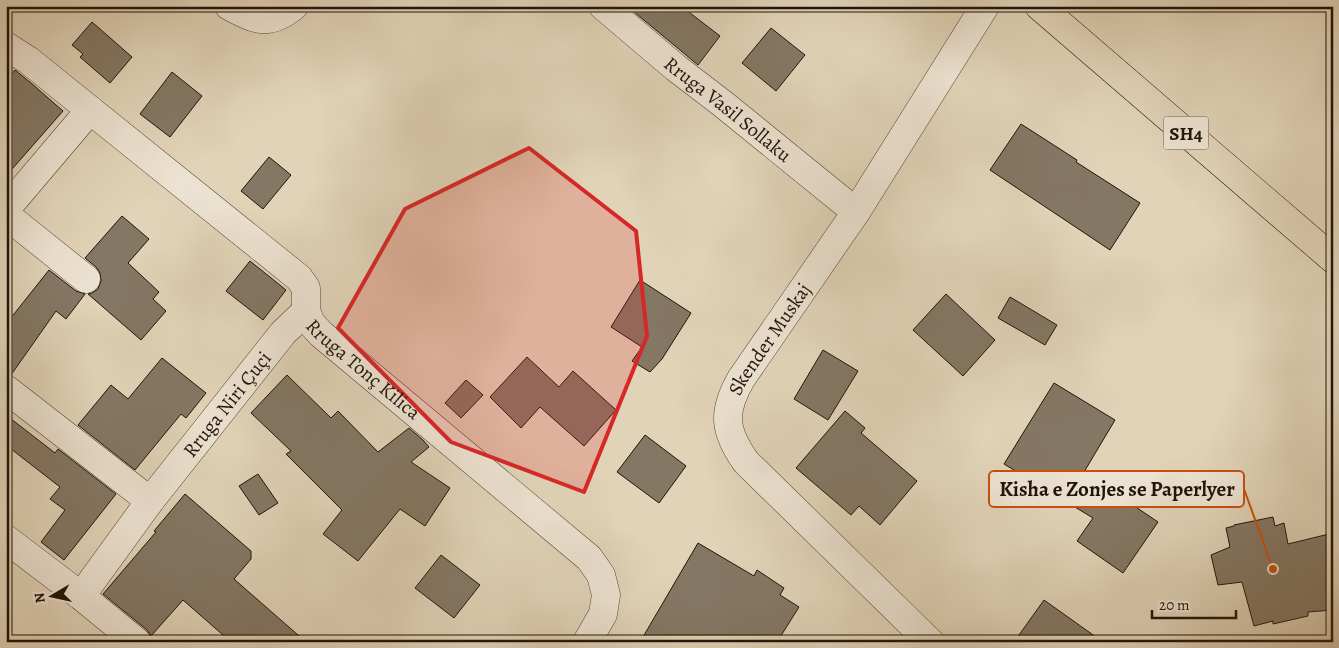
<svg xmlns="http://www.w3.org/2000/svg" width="1339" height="648" viewBox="0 0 1339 648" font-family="Alegreya,serif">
<rect width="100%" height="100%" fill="#e1d3b8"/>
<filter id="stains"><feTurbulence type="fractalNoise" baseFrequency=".004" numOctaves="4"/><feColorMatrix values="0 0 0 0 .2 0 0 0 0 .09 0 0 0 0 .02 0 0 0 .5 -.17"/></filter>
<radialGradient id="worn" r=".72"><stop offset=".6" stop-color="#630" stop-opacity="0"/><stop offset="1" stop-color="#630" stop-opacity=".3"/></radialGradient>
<g fill="#847764" stroke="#1f1409">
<polygon points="627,6 681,6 720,36 698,65"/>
<polygon points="92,22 132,57 110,83 80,57 83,54 72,45"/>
<polygon points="771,28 805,55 776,91 742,63"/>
<polygon points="15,70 31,83 63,111 6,176 6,81"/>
<polygon points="172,72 202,96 170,137 140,114"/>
<polygon points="1021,124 1077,160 1076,162 1140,203 1110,250 990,170"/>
<polygon points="269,157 291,175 263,209 241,191"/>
<polygon points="122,216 149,239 128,263 159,292 153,299 166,311 141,340 88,294 92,293 98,289 101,281 100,273 96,267 85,258"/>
<polygon points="250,261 286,290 263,320 226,291"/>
<polygon points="49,270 76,291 85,294 66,319 56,311 11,375 6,374 6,324"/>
<polygon points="640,280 691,313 662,359 650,372 632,361 642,347 611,327"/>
<polygon points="946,294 995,340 963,376 913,330"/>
<polygon points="1010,297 1057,325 1045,345 998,318"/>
<polygon points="823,350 858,371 828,420 794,399"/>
<polygon points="527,357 559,387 573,371 616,410 584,446 540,407 521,428 490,397"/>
<polygon points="162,358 206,393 186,418 181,414 135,470 78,425 111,385 128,399"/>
<polygon points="287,375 331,418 338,411 378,452 409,428 423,440 429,447 411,462 450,488 425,526 400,509 358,561 323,534 342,510 286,454 291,451 251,413"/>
<polygon points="466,380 483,395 461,418 445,403"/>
<polygon points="1054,383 1115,420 1084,472 1158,522 1123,573 1077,541 1093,518 1004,464"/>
<polygon points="845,411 865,428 861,433 917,481 880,525 859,506 851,515 796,468"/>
<polygon points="6,415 55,453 58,449 116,494 64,560 41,542 65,510 50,499 60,487 6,445"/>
<polygon points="645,435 686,466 659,503 617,472"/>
<polygon points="258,474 278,503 259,515 239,486"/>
<polygon points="185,494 251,551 251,559 234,579 306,642 231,642 183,600 151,636 147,630 103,594 156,532 154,531"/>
<polygon points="1273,517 1275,526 1284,523 1288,544 1333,533 1333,610 1308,612 1308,616 1273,624 1273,621 1254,626 1242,582 1218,585 1211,555 1230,547 1226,528 1234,526 1234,525"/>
<polygon points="698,543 754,576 757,570 784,588 780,595 799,607 777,642 640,642"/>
<polygon points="441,555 480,585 454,618 415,588"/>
<polygon points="1044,600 1103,642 1014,642"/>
</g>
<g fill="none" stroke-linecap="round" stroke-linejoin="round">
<defs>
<g id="minor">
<path d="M229,6c26,14 40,21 65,0"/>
<path id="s1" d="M603,6l73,62 47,36 133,108"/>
<path id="s2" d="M6,46l22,14 271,218 7,10v23l5,12 10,11 268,224 12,17 5,20 -3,19 -16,28"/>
<polyline points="6,209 90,110"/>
<polyline points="6,215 86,279"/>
<polyline points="6,389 150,501"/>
<polyline points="6,539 81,596 137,642"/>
<path id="s3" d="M81,596l69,-95 133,-168 23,-22"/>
<path id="s4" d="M930,642l-184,-180c-22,-31 -24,-50 -5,-83l115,-167 129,-206"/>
</g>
<polyline id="major" points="1039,6 1333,259"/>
</defs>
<use href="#minor" stroke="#504435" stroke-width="29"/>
<use href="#major" stroke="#1f1409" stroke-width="29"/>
<use href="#minor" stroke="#ece2d1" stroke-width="28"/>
<use href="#major" stroke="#e1d3b8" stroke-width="28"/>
</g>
<path fill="#d62828" fill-opacity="0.2" stroke="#d62828" stroke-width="4" stroke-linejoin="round" d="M529,148l107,83 11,105 -63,156 -133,-50 -113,-114 67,-119z"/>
<g text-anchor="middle" stroke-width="4.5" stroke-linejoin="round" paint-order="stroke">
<rect fill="#ece2d1" stroke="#5c5245" stroke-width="1" x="1163.5" y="116.5" width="45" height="33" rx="4"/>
<g font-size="19" font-weight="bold" fill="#1f1409">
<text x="1186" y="140">SH4</text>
</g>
<g font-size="20" fill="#1f1409" stroke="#ece2d1">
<text dy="7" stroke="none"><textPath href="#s1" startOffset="162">Rruga Vasil Sollaku</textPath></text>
<text dy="7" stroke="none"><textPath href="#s4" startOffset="396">Skender Muskaj</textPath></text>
<text dy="7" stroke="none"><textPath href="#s2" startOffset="492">Rruga Tonç Kilica</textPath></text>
<text dy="7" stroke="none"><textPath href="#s3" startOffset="241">Rruga Niri Çuçi</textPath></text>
</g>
</g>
<path fill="none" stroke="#ca4f0c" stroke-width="2" d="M1273 569L1244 489"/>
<circle fill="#ca4f0c" stroke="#ece2d1" stroke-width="2" cx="1273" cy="569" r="5"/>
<rect fill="#ece2d1" stroke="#ca4f0c" stroke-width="2" x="989" y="471" width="255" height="36" rx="5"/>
<g font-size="21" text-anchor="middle" font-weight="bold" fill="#1f1409">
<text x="1117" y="496">Kisha e Zonjes se Paperlyer</text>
</g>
<rect width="1339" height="648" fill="none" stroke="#e1d3b8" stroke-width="25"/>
<rect x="8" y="8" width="1324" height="633" fill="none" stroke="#1f1409" stroke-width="2.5"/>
<rect x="12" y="12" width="1314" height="623" fill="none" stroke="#1f1409"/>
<g transform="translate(52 596) rotate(261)" stroke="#ece2d1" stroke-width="4" paint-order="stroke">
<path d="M0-4L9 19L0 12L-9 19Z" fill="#1f1409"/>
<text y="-8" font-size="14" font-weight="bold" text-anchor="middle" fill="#1f1409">N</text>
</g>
<path d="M1152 610v8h84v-8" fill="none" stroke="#1f1409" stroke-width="2.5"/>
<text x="1159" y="610" font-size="15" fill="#1f1409" stroke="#ece2d1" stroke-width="4" paint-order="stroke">20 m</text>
<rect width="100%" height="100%" filter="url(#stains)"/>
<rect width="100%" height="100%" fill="url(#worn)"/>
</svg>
